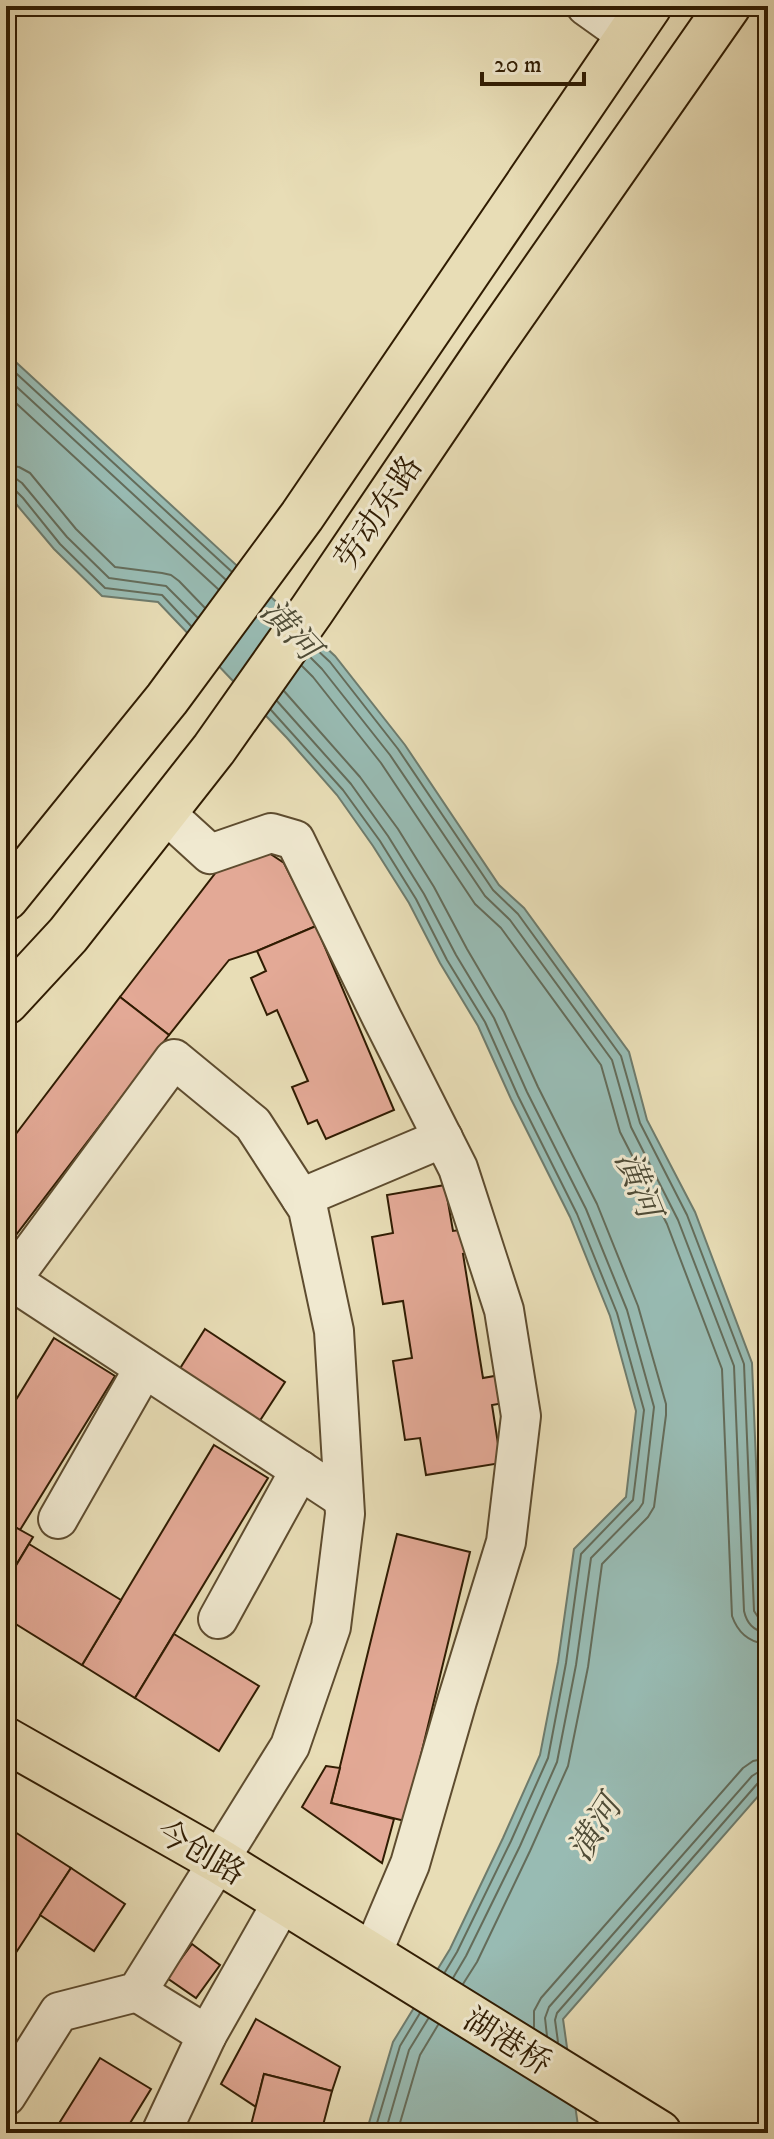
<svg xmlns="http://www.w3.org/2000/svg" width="774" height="2139" viewBox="0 0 774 2139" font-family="'IM FELL DW Pica','Noto Serif SC',serif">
<rect width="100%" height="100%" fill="#e8ddb6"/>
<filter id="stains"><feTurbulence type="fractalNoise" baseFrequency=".0025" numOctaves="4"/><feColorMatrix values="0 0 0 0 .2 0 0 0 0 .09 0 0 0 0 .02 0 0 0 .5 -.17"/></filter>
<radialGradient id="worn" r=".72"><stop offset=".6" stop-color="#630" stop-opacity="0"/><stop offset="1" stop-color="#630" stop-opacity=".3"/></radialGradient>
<polygon fill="#98bbb3" stroke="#6e7b6c" stroke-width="2" points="6,353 335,656 405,745 499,885 524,908 629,1052 647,1120 695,1212 752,1363 762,1610 768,1619 768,1785 563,2019 579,2133 366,2133 393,2042 450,1949 503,1838 540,1755 558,1662 574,1549 626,1497 636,1411 610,1316 570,1217 511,1099 478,1026 440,963 409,903 373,846 337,795 287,738 158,602 102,596 54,549 6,492"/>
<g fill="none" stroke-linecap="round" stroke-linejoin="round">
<g stroke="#646c5a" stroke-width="2">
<polyline points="6,364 231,571"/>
<polyline points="6,377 225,579"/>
<polyline points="6,394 218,589"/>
<polyline points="6,465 19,467 30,473 76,529 115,567 162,573 171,575 179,581 205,608"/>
<polyline points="6,477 15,478 22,483 67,537 109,578 166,586 197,617"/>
<polyline points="6,487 13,488 23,498 60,544 105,588 162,595 191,626"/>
<polyline points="315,648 330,662 398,749 493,890 518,914 621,1056 640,1123 687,1215 744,1364 754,1611 760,1620 768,1622"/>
<path d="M309,656l13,13 68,86 95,141 25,24 102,140 19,67 47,93 56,146 10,245c3,13 11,21 24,21"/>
<path d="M302,666l11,11 68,86 94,141 26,24 100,137 19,67 47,92 55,145 10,247c6,17 17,27 36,28"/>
<polyline points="284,691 360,777 398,829 434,887 467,949 504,1012 538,1087 597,1204 638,1306 666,1404 666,1415 654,1507 648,1517 602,1564 588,1667 568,1766 530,1851 477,1962 463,1984"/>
<polyline points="277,701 351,784 388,836 424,894 456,955 494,1018 527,1092 586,1209 627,1310 654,1407 643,1503 639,1509 591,1558 576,1665 557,1762 520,1846 466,1956 453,1978"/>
<polyline points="271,710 343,790 380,841 416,899 447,960 485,1022 518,1096 577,1214 617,1313 644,1410 633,1500 581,1554 566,1663 548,1758 511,1841 457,1952 445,1972"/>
<polyline points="534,2027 534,2011 541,1998 743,1768 753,1761 768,1758"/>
<polyline points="547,2036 545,2018 549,2007 752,1776 760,1771 768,1770"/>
<polyline points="558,2042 555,2020 557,2013 758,1783 768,1780"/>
<polyline points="374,2133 400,2046 420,2013"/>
<polyline points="385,2133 409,2050 428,2019"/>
<polyline points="397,2133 420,2055 438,2025"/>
</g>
</g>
<g fill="#e3a996" stroke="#301c02" stroke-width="2">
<polygon points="266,851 284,863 316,926 257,951 229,960 169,1035 120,997 227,858"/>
<polygon points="316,926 394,1110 326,1139 317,1120 308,1124 292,1087 308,1081 277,1010 267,1015 251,978 266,971 257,951"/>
<polygon points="120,997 169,1035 6,1248 6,1147"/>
<polygon points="445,1185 453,1231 468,1229 472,1253 463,1254 483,1378 500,1375 504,1403 492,1405 501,1463 426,1475 420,1438 405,1440 393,1361 412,1358 403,1301 383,1304 372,1237 393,1233 387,1195"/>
<polygon points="205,1329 285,1382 259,1422 179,1370"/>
<polygon points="54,1338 115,1376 20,1530 6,1522 6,1416"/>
<polygon points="214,1445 268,1478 135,1698 82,1665"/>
<polygon points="6,1522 33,1537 6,1582"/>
<polygon points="397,1534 470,1552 405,1821 331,1803"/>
<polygon points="29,1544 121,1600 82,1665 6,1618 6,1582"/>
<polygon points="174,1634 259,1686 219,1751 135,1698"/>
<polygon points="326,1766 340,1768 331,1803 394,1819 382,1863 302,1807"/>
<polygon points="15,1832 71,1868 6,1968 6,1847"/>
<polygon points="71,1868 125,1904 94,1951 40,1915"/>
<polygon points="192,1944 220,1965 196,1998 167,1978"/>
<polygon points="256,2019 340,2067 332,2091 264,2074 256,2107 221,2084"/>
<polygon points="100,2058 151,2089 124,2133 53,2133"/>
<polygon points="264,2074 332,2091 321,2133 249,2133"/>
</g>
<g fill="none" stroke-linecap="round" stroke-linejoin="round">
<defs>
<g id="minor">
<polyline points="586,6 628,36"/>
<polyline points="164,812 210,854 271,833 295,840 382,1018 458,1168 504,1310 521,1416 506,1542 457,1701 410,1864 371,1956"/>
<polyline points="301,1198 443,1138"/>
<polyline points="6,1277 344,1499"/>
<polyline points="6,1287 174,1059 253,1124 308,1209 334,1331 345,1514 331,1627 290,1746 137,1992 59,2012 6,2096"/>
<polyline points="58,1519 144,1368"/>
<polyline points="218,1619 300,1470"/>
<polyline points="137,1992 207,2035"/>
<polyline points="161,2133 207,2035 283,1901"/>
</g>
<g id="major">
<polyline points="6,898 167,699 302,516 649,6"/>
<polyline points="6,1002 68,935 214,749 312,610 488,350 728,6"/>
<polyline points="6,1740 219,1861 659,2133"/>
</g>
</defs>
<use href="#minor" stroke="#5e4c2f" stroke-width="42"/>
<use href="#major" stroke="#301c02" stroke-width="48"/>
<use href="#minor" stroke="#f0e9d0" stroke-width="38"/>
<use href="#major" stroke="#e8ddb6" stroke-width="44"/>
</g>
<g text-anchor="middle" stroke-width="6" stroke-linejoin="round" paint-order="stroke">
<g font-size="32" fill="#301c02" stroke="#f0e9d0">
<text transform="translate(378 512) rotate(-56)" y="11">劳动东路</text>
<text transform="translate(201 1852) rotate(30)" y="11">今创路</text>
<text transform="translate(508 2041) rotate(32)" y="11">湖港桥</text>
</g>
<g font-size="34" font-style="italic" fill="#4f4c37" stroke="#f0e9d0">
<text transform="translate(291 629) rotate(47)" y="12">潢河</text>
<text transform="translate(639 1184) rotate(68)" y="12">潢河</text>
<text transform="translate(594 1828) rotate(-58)" y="12">潢河</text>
</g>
</g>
<rect width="774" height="2139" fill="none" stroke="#e8ddb6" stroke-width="32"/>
<rect x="8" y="8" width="758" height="2123" fill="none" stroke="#301c02" stroke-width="4"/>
<rect x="16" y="16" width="742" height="2107" fill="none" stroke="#301c02" stroke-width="2"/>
<path d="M482 72v12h102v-12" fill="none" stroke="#301c02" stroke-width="4"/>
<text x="494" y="72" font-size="24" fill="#301c02" stroke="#f0e9d0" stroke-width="6" paint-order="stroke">20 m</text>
<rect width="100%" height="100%" filter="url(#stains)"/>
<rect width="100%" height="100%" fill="url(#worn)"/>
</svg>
